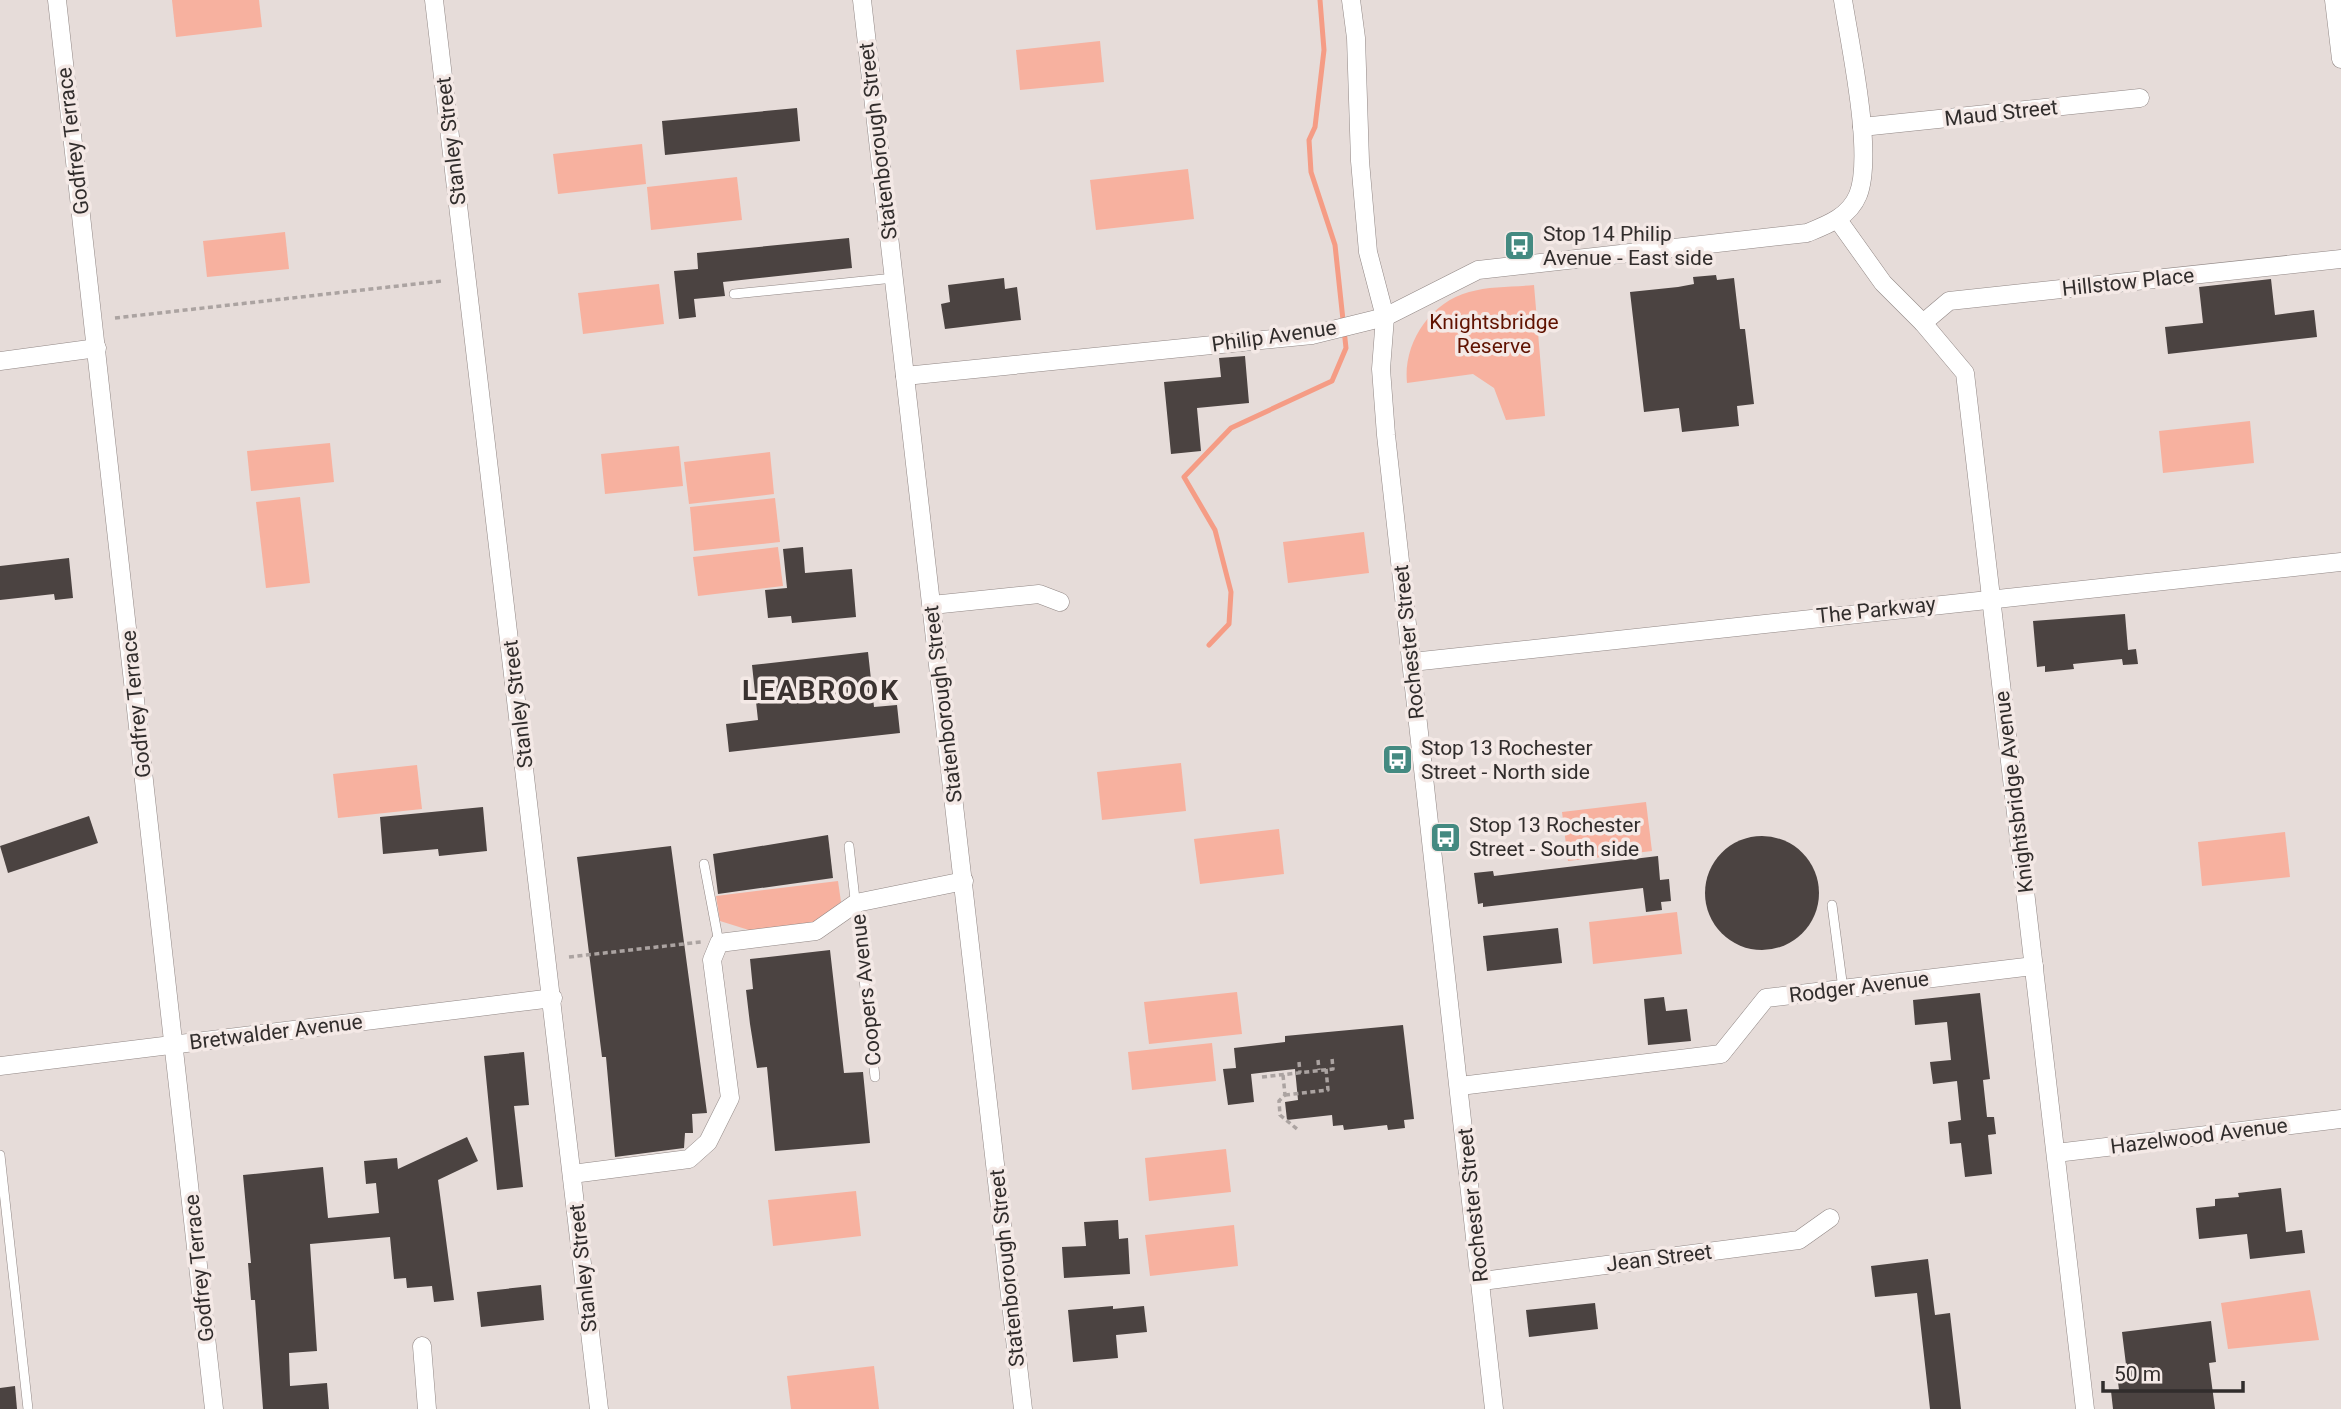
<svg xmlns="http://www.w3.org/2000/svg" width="2341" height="1409" viewBox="0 0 2341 1409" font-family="Roboto,sans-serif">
<rect width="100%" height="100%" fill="#e6dcd9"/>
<g fill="#f7b19f">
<polygon points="172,0 259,0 262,27 176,37"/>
<polygon points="1100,41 1104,82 1020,90 1016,50"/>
<polygon points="642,144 646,184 558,194 553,154"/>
<polygon points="1188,169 1194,219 1096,230 1090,180"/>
<polygon points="737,177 742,220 651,230 647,187"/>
<polygon points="285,232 289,269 207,277 203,241"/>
<polygon points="659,284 664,324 583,334 578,293"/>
<path d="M1534,285l11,131 -39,4 -12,-32 -21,-14 -66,9c-4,-39 22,-80 62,-91 20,-6 44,-5 65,-7z"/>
<polygon points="2250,421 2254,463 2163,473 2159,431"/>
<polygon points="330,443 334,482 251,491 247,451"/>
<polygon points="679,446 683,486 605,494 601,454"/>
<polygon points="770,452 774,494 689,504 684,462"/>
<polygon points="300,497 310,583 266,588 256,502"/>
<polygon points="775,498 780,542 694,551 690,507"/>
<polygon points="1364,532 1369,573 1288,583 1283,542"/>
<polygon points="778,547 783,586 698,596 693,557"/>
<polygon points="1181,763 1186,811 1102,820 1097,772"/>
<polygon points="417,765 422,809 338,818 333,774"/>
<polygon points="1646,802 1652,851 1568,861 1562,812"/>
<polygon points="1279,829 1284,874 1200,884 1194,839"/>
<polygon points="2285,832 2290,877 2202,886 2198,842"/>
<polygon points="838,881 841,902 814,923 752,931 720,921 716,896"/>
<polygon points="1677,912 1682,954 1593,964 1589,922"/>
<polygon points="1237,992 1242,1034 1149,1044 1144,1002"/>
<polygon points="1212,1043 1216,1081 1132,1090 1128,1052"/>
<polygon points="1226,1149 1231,1192 1149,1201 1145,1158"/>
<polygon points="856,1191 861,1236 773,1246 768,1200"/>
<polygon points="1234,1225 1238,1266 1150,1276 1145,1235"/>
<polygon points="2310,1290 2319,1340 2228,1349 2221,1303"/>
<polygon points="874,1366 879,1409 791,1409 787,1376"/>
</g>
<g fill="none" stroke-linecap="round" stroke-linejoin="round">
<polyline stroke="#f59c85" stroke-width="5" points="1209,645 1229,624 1231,592 1215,530 1184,477 1231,428 1332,381 1346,348 1335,245 1311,172 1309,140 1315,127 1324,50 1320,0"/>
</g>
<g fill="#4b4341">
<polygon points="797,108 800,141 665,155 662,121"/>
<polygon points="849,238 852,268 723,282 725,296 694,299 696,317 679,319 674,271 698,269 697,253"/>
<polygon points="1716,275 1717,280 1734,278 1740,329 1745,329 1754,404 1737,406 1739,426 1682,432 1679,408 1644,412 1630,292 1678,287 1694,284 1693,277"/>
<polygon points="1004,278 1005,289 1017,287 1021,320 945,329 941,304 950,302 948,285"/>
<polygon points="2271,279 2275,315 2314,310 2317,337 2168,354 2165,327 2203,323 2199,287"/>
<polygon points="1245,356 1249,403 1197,408 1201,451 1171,454 1164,382 1221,377 1219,358"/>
<polygon points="803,547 805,573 852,569 856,617 792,623 791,616 768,618 765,590 787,588 783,549"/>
<polygon points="69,558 73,598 55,600 54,594 0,600 0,566"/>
<polygon points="2125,614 2128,650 2136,649 2138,664 2123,665 2122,659 2073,664 2074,669 2045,672 2045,666 2037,667 2033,621"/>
<polygon points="868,652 874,707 897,705 900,733 729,752 726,724 758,720 752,665"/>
<polygon points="483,807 487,851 439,856 438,849 383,854 380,817"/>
<polygon points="89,816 98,843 8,873 0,846"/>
<polygon points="828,835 833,878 718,894 713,854"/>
<circle cx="1762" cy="893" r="57"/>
<polygon points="671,846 707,1113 692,1114 693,1133 685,1133 684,1148 615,1157 606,1057 602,1057 577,857"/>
<polygon points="1658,856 1660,880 1669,879 1671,901 1661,902 1662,910 1646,912 1643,888 1483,907 1483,903 1478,904 1474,873 1493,871 1494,876"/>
<polygon points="1558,928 1562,963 1487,971 1483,936"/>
<polygon points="830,950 844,1073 863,1072 870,1143 775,1151 767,1067 757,1068 750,1024 746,990 753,989 750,959"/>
<polygon points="1980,993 1990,1079 1983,1080 1987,1117 1994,1117 1996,1134 1988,1135 1992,1174 1965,1177 1961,1143 1950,1144 1948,1122 1961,1120 1957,1081 1933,1084 1930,1062 1951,1060 1947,1022 1915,1025 1913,1000"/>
<polygon points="1664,997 1666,1011 1687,1009 1691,1041 1648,1045 1644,999"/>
<polygon points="1403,1025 1414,1119 1404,1120 1405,1128 1388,1130 1387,1125 1344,1130 1343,1125 1333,1126 1332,1115 1287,1120 1285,1102 1298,1100 1295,1069 1251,1074 1254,1102 1228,1105 1223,1069 1236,1068 1234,1048 1285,1042 1285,1036"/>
<polygon points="524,1052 529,1105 514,1106 523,1187 497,1190 484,1056"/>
<polygon points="467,1137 478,1161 438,1180 454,1300 434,1302 432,1286 407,1288 406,1278 394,1279 390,1237 310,1244 317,1351 289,1353 290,1386 327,1383 329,1409 263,1409 255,1300 251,1300 248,1263 251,1263 243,1175 323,1167 328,1218 379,1213 376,1183 366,1184 364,1161 397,1158 398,1169"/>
<polygon points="2281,1188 2286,1232 2302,1230 2305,1253 2250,1259 2247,1234 2199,1239 2196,1208 2215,1206 2215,1199 2239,1197 2238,1193"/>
<polygon points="1118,1220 1119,1239 1128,1238 1130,1274 1064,1278 1062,1247 1086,1246 1084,1222"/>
<polygon points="1928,1259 1935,1315 1950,1313 1961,1409 1930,1409 1917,1293 1875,1297 1871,1266"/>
<polygon points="541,1285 544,1320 481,1327 477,1292"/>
<polygon points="1595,1303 1598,1329 1529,1337 1526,1310"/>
<polygon points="1113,1306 1113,1309 1144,1306 1147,1332 1116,1335 1118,1358 1073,1362 1068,1310"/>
<polygon points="2211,1321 2216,1362 2209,1363 2215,1409 2113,1409 2111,1391 2119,1390 2118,1382 2128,1381 2122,1332"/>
<polygon points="15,1386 17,1409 0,1409 0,1388"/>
</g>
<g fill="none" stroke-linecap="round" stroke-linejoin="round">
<defs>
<g id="lane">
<polyline points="734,294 894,278"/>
<polyline points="849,846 875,1077"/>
<polyline points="704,864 719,943"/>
<polyline points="1832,905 1843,989"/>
<polyline points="0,1155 28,1409"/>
</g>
<g id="street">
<polyline points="57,0 214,1409"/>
<polyline points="434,0 599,1409"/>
<polyline points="862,0 1023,1409"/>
<polyline points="1351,0 1356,38 1360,161 1368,252 1385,317 1381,369 1386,435 1494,1409"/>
<polyline points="2334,0 2341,59"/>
<polyline points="1862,127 2140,98"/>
<polyline points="1838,220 1883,283 1923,323 1965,373 2085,1409"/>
<polyline points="1923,323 1949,301 2341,259"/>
<polyline points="0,361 97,348"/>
<path d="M905,376l407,-41 73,-18 93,-47 329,-37c20,-8 42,-16 51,-38 16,-40 -8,-150 -15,-195"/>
<polyline points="932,605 1039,594 1060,602"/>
<polyline points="1412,662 2341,562"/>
<polyline points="0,1066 553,998"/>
<polyline points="1460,1086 1721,1054 1766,998 2034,966"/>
<polyline points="2056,1153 2341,1119"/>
<polyline points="572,1174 689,1159 708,1142 730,1098 712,960 719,943 816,931 856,903 964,881"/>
<polyline points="1482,1281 1799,1240 1830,1218"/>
<polyline points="422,1346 427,1409"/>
</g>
</defs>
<use href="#lane" stroke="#918785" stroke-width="10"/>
<use href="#street" stroke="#918785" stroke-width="19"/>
<g stroke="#aba3a1" stroke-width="3.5" stroke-dasharray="5 3.5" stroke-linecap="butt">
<polyline points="115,318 442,281"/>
<polyline points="569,957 701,942"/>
<polyline points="1318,1060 1319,1070"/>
<polyline points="1299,1062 1300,1073"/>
<polyline points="1283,1075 1285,1095 1279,1101 1280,1115 1297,1129"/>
<polyline points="1262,1077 1333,1069 1332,1058"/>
<polyline points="1285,1095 1328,1090 1326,1069"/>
</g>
<use href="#lane" stroke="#fff" stroke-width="9"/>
<use href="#street" stroke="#fff" stroke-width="18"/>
</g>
<defs>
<symbol id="bus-square" viewBox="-11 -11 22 22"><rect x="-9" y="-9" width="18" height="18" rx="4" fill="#448a81" stroke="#f4e9e6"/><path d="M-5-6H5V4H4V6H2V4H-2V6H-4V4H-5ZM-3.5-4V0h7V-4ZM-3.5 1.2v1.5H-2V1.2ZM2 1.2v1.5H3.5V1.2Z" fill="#fff"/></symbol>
</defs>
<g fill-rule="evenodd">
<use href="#bus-square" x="1502" y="228" width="35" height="35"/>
<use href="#bus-square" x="1380" y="742" width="35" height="35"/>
<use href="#bus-square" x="1428" y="820" width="35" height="35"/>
</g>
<g text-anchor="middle" stroke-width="7" stroke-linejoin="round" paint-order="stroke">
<g font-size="21" fill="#312d2c" stroke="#f4e9e6">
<text transform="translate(2001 113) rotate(-6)" y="7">Maud Street</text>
<text transform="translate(73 141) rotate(-97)" y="7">Godfrey Terrace</text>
<text transform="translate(451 141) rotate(-97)" y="7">Stanley Street</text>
<text transform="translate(878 141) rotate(-97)" y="7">Statenborough Street</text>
<text transform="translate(2128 282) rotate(-6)" y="7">Hillstow Place</text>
<text transform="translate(1274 336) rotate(-8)" y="7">Philip Avenue</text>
<text transform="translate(1876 610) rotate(-6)" y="7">The Parkway</text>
<text transform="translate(1409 642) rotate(-96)" y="7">Rochester Street</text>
<text transform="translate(136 704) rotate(-96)" y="7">Godfrey Terrace</text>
<text transform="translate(518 704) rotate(-97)" y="7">Stanley Street</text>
<text transform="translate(943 704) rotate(-97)" y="7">Statenborough Street</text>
<text transform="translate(2014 792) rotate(-97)" y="7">Knightsbridge Avenue</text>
<text transform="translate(1859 987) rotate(-7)" y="7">Rodger Avenue</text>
<text transform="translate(866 990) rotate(-96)" y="7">Coopers Avenue</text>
<text transform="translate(276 1032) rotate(-7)" y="7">Bretwalder Avenue</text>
<text transform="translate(2199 1136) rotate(-7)" y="7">Hazelwood Avenue</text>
<text transform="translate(1473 1205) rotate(-96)" y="7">Rochester Street</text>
<text transform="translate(1659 1258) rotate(-7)" y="7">Jean Street</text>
<text transform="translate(199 1268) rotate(-96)" y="7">Godfrey Terrace</text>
<text transform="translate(583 1268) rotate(-96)" y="7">Stanley Street</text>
<text transform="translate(1007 1268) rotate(-96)" y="7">Statenborough Street</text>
</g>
<g font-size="21" fill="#312d2c" stroke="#f4e9e6" text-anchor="start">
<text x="1543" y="241">Stop 14 Philip<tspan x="1543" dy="24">Avenue - East side</tspan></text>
<text x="1421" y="755">Stop 13 Rochester<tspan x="1421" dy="24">Street - North side</tspan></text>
<text x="1469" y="832">Stop 13 Rochester<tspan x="1469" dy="24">Street - South side</tspan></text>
</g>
<g font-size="21" fill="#601200" stroke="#f4e9e6">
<text x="1494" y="329">Knightsbridge<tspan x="1494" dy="24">Reserve</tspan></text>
</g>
<g font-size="28" font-weight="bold" letter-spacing="2" fill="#3a3230" stroke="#f4e9e6">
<text x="821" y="700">LEABROOK</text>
</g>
</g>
<path d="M2103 1381v10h140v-10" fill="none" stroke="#312d2c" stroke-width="3.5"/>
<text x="2114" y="1381" font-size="21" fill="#312d2c" stroke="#f4e9e6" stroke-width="5" paint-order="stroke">50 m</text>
</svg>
